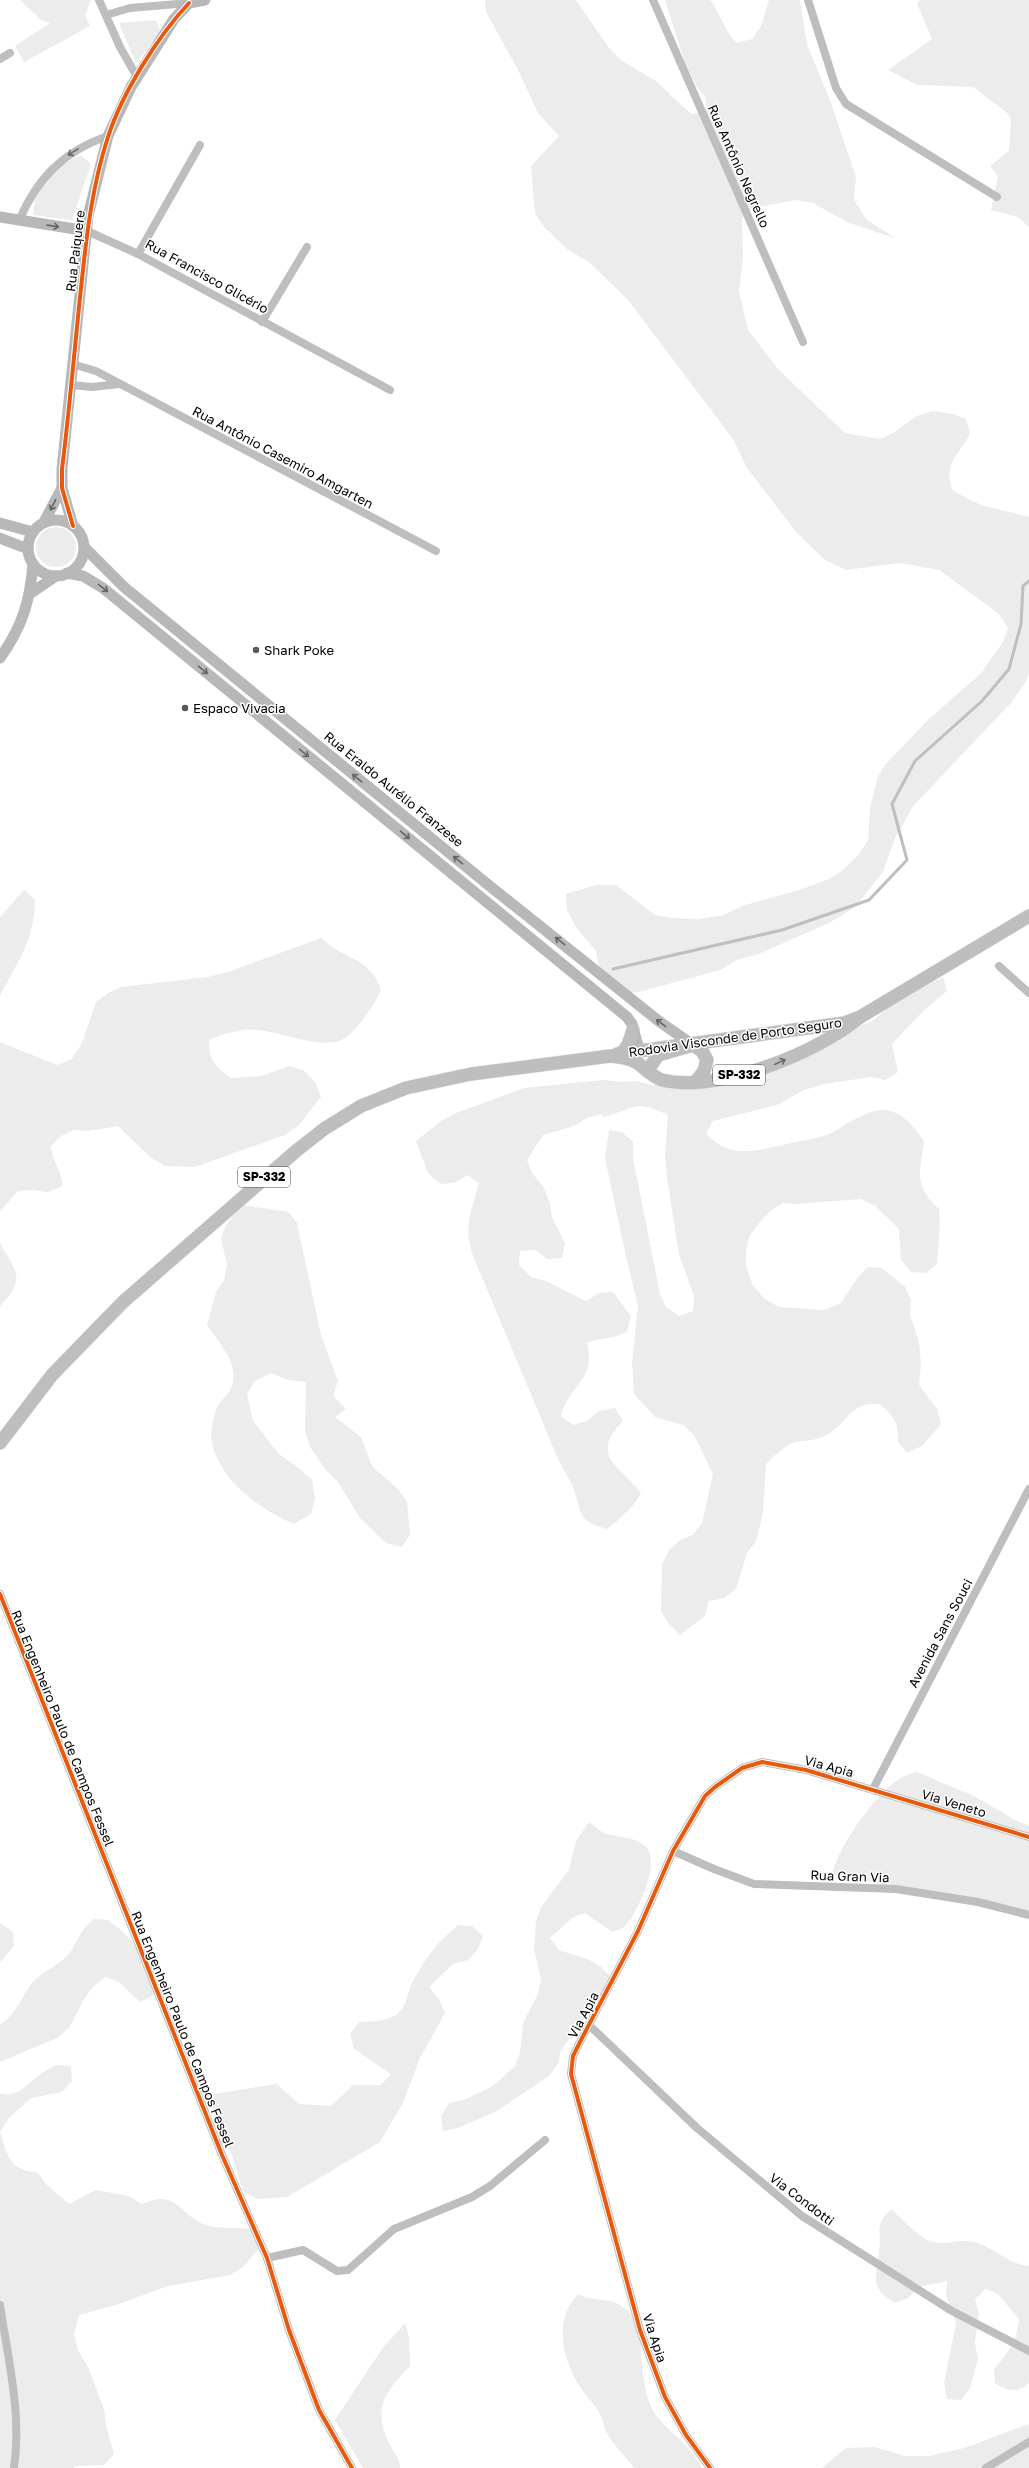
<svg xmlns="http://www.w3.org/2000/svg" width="1029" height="2468" viewBox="0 0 1029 2468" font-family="'Golos Text',sans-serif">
<rect width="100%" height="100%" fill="#fff"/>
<g fill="#ececec">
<polygon points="20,0 91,0 85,15 90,26 24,62 15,46 50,23 41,20"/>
<path d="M485,0h91l33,48 13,13 34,20 35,33 16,-3 -2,-14 -9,-12 -10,-19 -21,-66h45c10,14 15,30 26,43l16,-4 9,-13 8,-26h31l7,44 24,59 25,74 -2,23 13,20 30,19 -50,-17 -34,-19 -17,-3 -44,8 -10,11 1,39 -4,33 9,39 30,39 67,64 35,6 13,-6 24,-17 15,-5 21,3 13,5 4,14c-11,23 -28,31 -17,58l28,14 48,12v157l-4,9 -14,20 -97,102 -19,33 -12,34 -28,35 -26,16 -68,30 -24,7 -17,10 -81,22 -21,1 -19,-26 -3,-16 -20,-24 -9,-17 -1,-16 30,-9h20l39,30 17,3 27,1 25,-4 18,-9 60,-17 29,-11 12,-8 17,-17 8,-13 2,-32 7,-29 7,-13 45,-47 52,-46 22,-31 5,-14 -9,-14 -60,-44 -39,-7 -54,7 -21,-10 -29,-28 -49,-64 -14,-29 -105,-139 -38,-37 -23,-14 -24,-23 -8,-13 -4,-47 28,-30 -21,-23 -21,-45 -31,-56z"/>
<polygon points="920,0 1029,0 1029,227 1018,217 991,210 998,176 990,166 1009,150 1011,119 1006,112 973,87 917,85 888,70 932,39 917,4"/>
<polygon points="156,20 160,30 158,35 136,63 119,23"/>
<path d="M81,155l10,9 -19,56 -39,-5c1,-6 1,-13 3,-18 8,-19 27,-34 45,-42z"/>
<circle cx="56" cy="547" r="20"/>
<path d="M24,890l11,10c-1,42 -17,60 -35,96v-79z"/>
<path d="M321,938c22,22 50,18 60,53 -8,15 -23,39 -38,48 -19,12 -64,-8 -86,-9 -15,-2 -34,4 -48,10 -1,20 6,26 22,38l30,-2 28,-10 14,4 12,12 6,15 -22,28 -14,10 -90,32 -30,-1 -15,-9 -32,-31 -30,5 -14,-1 -13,6 -10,10c2,18 10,23 12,40l-15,6 -16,-2 -14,1 -18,20v-169l57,23 15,-6 10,-16 14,-41 12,-9 13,-6 87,-10 23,-6z"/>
<path d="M943,977l4,14 -23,19 -32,34 6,28 -13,8 -14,-3 -46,7 -21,6 -27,15 -64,16 -7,13c27,27 52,16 85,9 13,-3 26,-4 38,-9 19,-9 41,-29 62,-23 16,5 24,18 33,30 -4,32 -11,43 15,68l1,14 -3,41 -11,9 -15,-1 -10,-12 -2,-31 -24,-23 -14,-7 -64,5 -14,-1 -13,8 -11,12 -9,12 -4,15v15l6,19 13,15 14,8 45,3 17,-7 17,-26 10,-10 14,1 23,19 6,13 -1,14 9,28 2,22 -2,21 18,24 4,15 -19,22 -15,7 -9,-11c1,-20 -4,-25 -18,-38 -32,-2 -30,19 -54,31 -9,6 -19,5 -30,7 -11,3 -22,14 -30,22l-3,49 -7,28 -9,12 -11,36 -11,9 -16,3 -4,15 -25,19 -11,-11 -8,-13 1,-47 7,-14 11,-10 13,-5 9,-12 11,-49 -19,-39 -11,-10 -28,-8 -21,-23 -2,-31 6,-57 -12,-49 -21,-99 4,-28 13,2 11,10v16l27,136 6,13 13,9 14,-5 1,-15 -15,-42 -12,-76 -2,-24 3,-39c-33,-16 -33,-7 -64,2l-3,-3 -14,4 -13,8 -31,9 -16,25 5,13 11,13 7,17 2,14 13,26 -3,15 -15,1 -12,-9 -15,1 -1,14 12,12 15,4 40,20 13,-8 14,-1 18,24 -4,15c-15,10 -24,5 -40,12 10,36 -18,41 -26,73l12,9 14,-4 12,-10 16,-3 8,13c-34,35 -4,44 18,72 -9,16 -20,25 -34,36 -31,-8 -25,-18 -34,-42 -4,-10 -11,-19 -15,-28l-84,-201c-12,-32 -3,-44 5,-75l-12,-8 -13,8 -14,1 -12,-11 -12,-32 25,-20 15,-8 68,-25 80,-8 18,2 14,-1 16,4 17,1 52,-9 152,-56 18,-17z"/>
<path d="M242,1205l47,7 8,11 24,112 17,46 -5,15 13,13 -11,8 26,20 11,29 27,24 8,12 3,33 -8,12 -16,-4 -26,-25 -22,-36 -12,-12 -16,-23 -5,-16 1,-49 -18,-2 -17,-7 -16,8 -8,13 6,27 26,33 21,15 12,11 3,18 -4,16 -17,10c-34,-14 -74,-44 -82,-81 -2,-10 1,-24 4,-33 3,-11 16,-16 17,-28 4,-21 -15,-41 -26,-57l9,-33 8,-12 3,-16 -6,-25 5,-14z"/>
<path d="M0,1243c16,29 27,35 0,63z"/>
<path d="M917,1772l57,24 41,24 14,6v93l-97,-24 -100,-21c7,-28 44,-82 70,-97 4,-2 10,-3 15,-5z"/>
<path d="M589,1822c5,3 10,9 15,11 14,5 30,3 41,13 17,15 -7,65 -19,79 -3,4 -9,5 -14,7l-27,-19 -13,5 -22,20 9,12 28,9 13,7 11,11 -1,14 -22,23 -27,36 -3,14 -9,12 -52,35 -39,17 -15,3 -2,-15 8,-13 15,-3 29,-14 22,-20 5,-13 3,-30 15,-29 3,-15 -7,-30 2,-28 5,-14 28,-37 7,-29z"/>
<path d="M94,1919l14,1 12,9 11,11 28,40 -5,15 -14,7 -21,-20 -14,-5 -12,10 -9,12 -14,28 -13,11 -57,24v-37c17,-11 21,-28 33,-43 10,-11 24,-16 34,-26 11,-13 10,-23 27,-37z"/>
<polygon points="0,1923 13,1932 14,1946 0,1963"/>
<path d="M458,1925l14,1 11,10 -5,13 -10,11 -15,4 -24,23 10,12 6,14 -25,45 -17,45 -23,39 -93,55 -30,2 -14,-8 -18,-58 -8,-13 -10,-25 70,-11 22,20 32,2 22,-21h28l10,-11 -37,-25 -4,-15 9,-12c13,0 35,-1 43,-13 5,-7 6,-18 10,-26 12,-23 26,-42 46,-58z"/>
<path d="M56,2065l15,1 1,15 -10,11 -31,6 -22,20 -9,14c8,26 9,37 38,41l9,12 22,19 27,-14 32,6 14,8c36,-16 36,11 64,21 15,5 33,1 49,5l8,13 -20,24 -13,8 -62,11 -52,19 -37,10 -5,19 4,16 10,17 16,42 2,17 8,28 -10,11 -29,1 -2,2h-73v-375c16,7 31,-12 42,-20 4,-3 10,-5 14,-8z"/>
<path d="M891,2209c11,9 22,23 34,30 16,8 26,1 42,2 24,2 38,23 62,25v117c-11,11 -21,8 -34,0l-1,-14c14,-16 23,-28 25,-50l-21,-25 -13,-5 -10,11 4,14 -4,29 3,16 -8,29 -9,12 -14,-1 -3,-16 12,-60 -10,-28 1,-14 -28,6 -11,11 -13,5c-27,-15 -18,-26 -16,-52 3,-22 -6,-24 12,-42z"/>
<path d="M578,2294c11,6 24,5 36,8 10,4 18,13 25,20 3,25 1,72 17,93 15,20 34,29 46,53h-68c-9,-12 -20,-23 -28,-36 -2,-6 -3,-12 -6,-18 -5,-9 -12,-16 -18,-24 -19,-28 -30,-69 -4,-96z"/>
<path d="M405,2323l4,14 1,29c-24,25 -38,42 -21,77 4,8 11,15 11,25h-37l-28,-48 47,-71z"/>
<polygon points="1029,2424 1029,2468 822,2468 846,2448 875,2447 905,2456 929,2456 964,2448"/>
</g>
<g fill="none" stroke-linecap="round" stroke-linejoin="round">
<polyline stroke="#bfbfbf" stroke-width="3" points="613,969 782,930 869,900 907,860 892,804 915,761 982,701 1009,669 1021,624 1023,586 1029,581"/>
<defs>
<g id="primary">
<polyline points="622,1053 628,1045 633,1030"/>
<polyline points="617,1054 844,1023 860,1017 1029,916"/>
<polyline points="648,1070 658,1055 693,1045 702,1051 707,1060 704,1071 696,1081"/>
<path d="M0,1443l52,-68 71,-73 173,-151 28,-22 37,-23 45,-18 65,-14 139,-18c11,1 20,2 29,8 7,6 14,13 23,16 57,13 155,-27 198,-63"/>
</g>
</defs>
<use href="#primary" stroke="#dbdbdb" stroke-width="14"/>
<g stroke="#bebebe" stroke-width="8">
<polyline points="99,0 120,47 137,77"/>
<polyline points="653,0 803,342"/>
<polyline points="808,0 836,88 846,104 997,197"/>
<polyline points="106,15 130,8 189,3"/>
<polyline points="0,59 10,53"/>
<path d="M19,221c18,-43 45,-70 89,-85"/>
<polyline points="87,231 138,254 390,390"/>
<polyline points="138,254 200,145"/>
<polyline points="262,322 307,247"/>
<polyline points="72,364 96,371 436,551"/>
<polyline points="71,385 92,387 119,384"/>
<polyline points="999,966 1029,993"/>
<polyline points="0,1594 222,2155 267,2258 289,2330 319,2410 352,2468"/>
<polyline points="873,1789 1029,1489"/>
<polyline points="673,1851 714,1869 754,1884 896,1889 978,1902 1029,1915"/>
<polyline points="589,2025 697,2128 802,2216 952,2311 1029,2351"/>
<polyline points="267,2258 303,2250 337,2271 348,2270 394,2229 472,2197 490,2186 545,2140"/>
<path d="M0,2305c8,54 22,109 14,163"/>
<polyline points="710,2468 686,2435 665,2397 640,2330 571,2074 573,2056 581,2040 638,1931 673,1851 705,1796 715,1787 742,1768 762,1762 806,1770 1029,1837"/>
<polyline points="986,2468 1029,2442"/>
</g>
<g stroke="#b8b8b8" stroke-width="11">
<polyline points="0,217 87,231"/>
<circle cx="56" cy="548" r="28"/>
<polyline points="44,522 62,488"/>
<polyline points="0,523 33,532"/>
<polyline points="73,526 62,488 62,469 88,216 108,136 131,87 174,19 189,3 205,0"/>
<polyline points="0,538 28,549"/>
<polyline points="84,547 124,587 486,883 660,1022 693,1045"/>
<polyline points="67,573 83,576 103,588 627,1017 632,1024 639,1050"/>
<polyline points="31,593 56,576"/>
<path d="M0,658c22,-31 30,-56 33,-94"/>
</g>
<use href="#primary" stroke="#bebebe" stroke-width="13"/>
<defs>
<g id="cycleway">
<path d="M73,526l-11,-38v-19c8,-63 13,-127 20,-190 5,-48 11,-96 26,-142 14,-44 50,-101 81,-134"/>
<polyline points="0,1594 222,2155 267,2258 289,2330 319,2410 352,2468"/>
<polyline points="710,2468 686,2435 665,2397 640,2330 571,2074 573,2056 581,2040 638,1931 673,1851 705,1796 715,1787 742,1768 762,1762 806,1770 1029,1837"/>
</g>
</defs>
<use href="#cycleway" stroke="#fff" stroke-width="6"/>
<use href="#cycleway" stroke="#e8590c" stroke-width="4"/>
</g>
<defs><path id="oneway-shaft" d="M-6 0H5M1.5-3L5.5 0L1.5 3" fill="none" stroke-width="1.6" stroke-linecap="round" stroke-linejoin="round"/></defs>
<g stroke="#686868">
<use href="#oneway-shaft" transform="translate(73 152) rotate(148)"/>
<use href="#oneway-shaft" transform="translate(780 1062) rotate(-25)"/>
</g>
<g stroke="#656565">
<use href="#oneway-shaft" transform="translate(53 226) rotate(8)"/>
<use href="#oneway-shaft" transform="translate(53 505) rotate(117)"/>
<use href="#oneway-shaft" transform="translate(103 588) rotate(38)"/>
<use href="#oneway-shaft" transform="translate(203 670) rotate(39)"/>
<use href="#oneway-shaft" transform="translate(304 753) rotate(39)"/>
<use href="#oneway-shaft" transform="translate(357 778) rotate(-141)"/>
<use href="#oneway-shaft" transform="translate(405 835) rotate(40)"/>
<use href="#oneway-shaft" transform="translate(458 860) rotate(-141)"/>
<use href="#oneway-shaft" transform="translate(560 941) rotate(-142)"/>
<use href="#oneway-shaft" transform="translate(661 1023) rotate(-143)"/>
</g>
<g fill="#595959" stroke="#fff" stroke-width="1.5">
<circle cx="256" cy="650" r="4"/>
<circle cx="185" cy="708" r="4"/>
</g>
<g text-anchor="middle" stroke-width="3" stroke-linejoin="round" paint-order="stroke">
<g fill="#fff" stroke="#4c4c4c" stroke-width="1">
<rect x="713" y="1065" width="52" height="20" rx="3"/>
<rect x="238" y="1167" width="52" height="20" rx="3"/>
</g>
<g font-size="12" font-weight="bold" fill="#000">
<text x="739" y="1079">SP-332</text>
<text x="264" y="1181">SP-332</text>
</g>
<g font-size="13" fill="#000" stroke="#fff">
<text transform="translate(739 166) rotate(66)" y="5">Rua Antônio Negrello</text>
<text transform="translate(75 251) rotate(-83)" y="5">Rua Paiquere</text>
<text transform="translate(207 276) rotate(29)" y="5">Rua Francisco Glicério</text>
<text transform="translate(283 457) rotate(28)" y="5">Rua Antônio Casemiro Amgarten</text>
<text transform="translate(394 789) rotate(39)" y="5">Rua Eraldo Aurélio Franzese</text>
<text transform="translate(735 1037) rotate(-8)" y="5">Rodovia Visconde de Porto Seguro</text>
<text transform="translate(940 1633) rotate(-62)" y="5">Avenida Sans Souci</text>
<text transform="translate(63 1728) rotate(68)" y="5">Rua Engenheiro Paulo de Campos Fessel</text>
<text transform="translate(829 1766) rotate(15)" y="5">Via Apia</text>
<text transform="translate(954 1803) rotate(17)" y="5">Via Veneto</text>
<text transform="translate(850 1876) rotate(2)" y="5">Rua Gran Via</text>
<text transform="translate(583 2015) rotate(-62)" y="5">Via Apia</text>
<text transform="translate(183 2029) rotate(68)" y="5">Rua Engenheiro Paulo de Campos Fessel</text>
<text transform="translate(802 2199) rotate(37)" y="5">Via Condotti</text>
<text transform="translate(655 2338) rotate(72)" y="5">Via Apia</text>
</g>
<g font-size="13" fill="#000" stroke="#fff" text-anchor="start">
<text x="264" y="655">Shark Poke</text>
<text x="193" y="713">Espaco Vivacia</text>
</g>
</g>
</svg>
